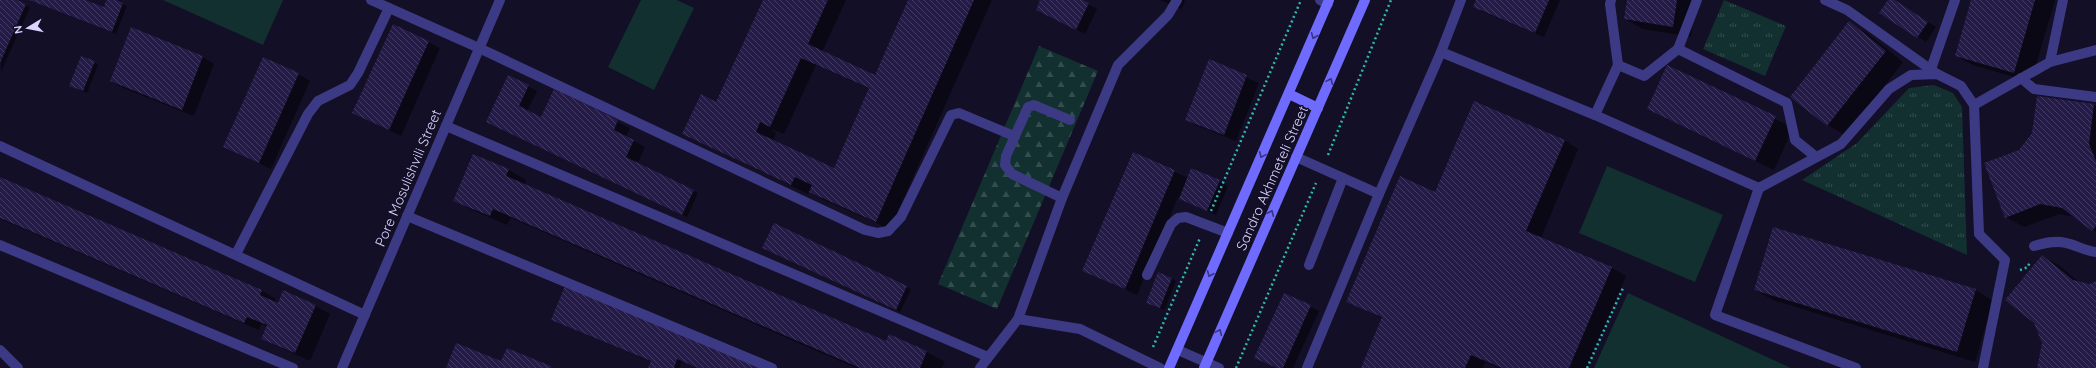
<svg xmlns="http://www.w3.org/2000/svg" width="2096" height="368" viewBox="0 0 2096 368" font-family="Quicksand,sans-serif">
<defs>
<pattern id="grass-tufts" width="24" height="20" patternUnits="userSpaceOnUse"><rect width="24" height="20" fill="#12302f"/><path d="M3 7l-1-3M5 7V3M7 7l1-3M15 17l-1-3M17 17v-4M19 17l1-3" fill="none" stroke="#344d4e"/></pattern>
<pattern id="forest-firs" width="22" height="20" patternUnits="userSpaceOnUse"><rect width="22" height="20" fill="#12302f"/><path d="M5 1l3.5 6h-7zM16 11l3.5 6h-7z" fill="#344d4e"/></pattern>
<pattern id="building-back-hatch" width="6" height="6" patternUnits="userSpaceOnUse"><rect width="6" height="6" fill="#241b47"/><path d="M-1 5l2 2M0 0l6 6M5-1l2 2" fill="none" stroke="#433b63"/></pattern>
</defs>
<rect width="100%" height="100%" fill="#130f26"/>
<g fill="url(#grass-tufts)">
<polygon points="1724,0 1786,26 1765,76 1703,49"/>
<polygon points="1934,85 1953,93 1962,107 1967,255 1802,180 1857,143 1909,88"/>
</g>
<polygon fill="url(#forest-firs)" points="1039,46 1098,71 997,309 938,284"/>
<g fill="#12302f">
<polygon points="163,0 283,0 263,45"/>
<polygon points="641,0 677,0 694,8 654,90 608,67"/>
<polygon points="1607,166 1723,215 1695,282 1579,233"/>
<polygon points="1628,293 1791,368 1594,368"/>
</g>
<g fill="#0007" fill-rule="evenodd">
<polygon points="0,0 15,0 30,7 1,72"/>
<polygon points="29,0 82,0 104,9 107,0 113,0 127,6 116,34"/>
<path d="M764,0h82l-24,52 53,24 34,-75 -2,-1h85l-102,229 -66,-29 -15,-9 -1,3 -124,-60 33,-31zM816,65l54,24 -36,80 -61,-28 3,-8 -4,-3v-1l12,5z"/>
<polygon points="1041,0 1081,0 1097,9 1085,34 1045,14"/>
<polygon points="1160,0 1185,0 1182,9"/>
<polygon points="1477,0 1560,0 1544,37 1483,12 1475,7"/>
<polygon points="1628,0 1697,0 1691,37 1643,29 1625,19"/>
<polygon points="1889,0 1899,3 1936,27 1926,42 1881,13"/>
<polygon points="1972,0 2055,0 2031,82 1973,65 1956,56"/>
<polygon points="1849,23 1867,33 1903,62 1846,136 1828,125 1791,97"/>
<polygon points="428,42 440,48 401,136 354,113"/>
<polygon points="203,57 214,64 194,116 123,88 111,81"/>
<polygon points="1209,61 1259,83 1236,141 1198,126 1186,119"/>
<polygon points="94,62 98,65 87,93 75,88"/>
<polygon points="1667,66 1793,128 1774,170 1648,109"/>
<polygon points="298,74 310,81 271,169 225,147"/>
<path d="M528,86l9,5 -10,20 20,10 7,-30 76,37 -4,9 19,10 -8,17 61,29 -11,24 -196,-93zM515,103l10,5 -1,1 -10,-5z"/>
<polygon points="2038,97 2096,106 2096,232 2075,217 2059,214 2024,227 2006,217 2020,151 2033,133"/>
<polygon points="1564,140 1578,149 1541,238 1612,268 1626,276 1587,368 1499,368 1485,362 1483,368 1362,368 1383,318 1348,301 1436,193"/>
<polygon points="1133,153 1188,178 1219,181 1228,186 1216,215 1178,197 1137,295 1084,270"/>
<polygon points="474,155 509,170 526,180 524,185 887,342 890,336 927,352 945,362 942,368 856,368 511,218 507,225 472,210 454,200"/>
<polygon points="0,178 262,291 276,299 274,302 279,304 316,306 330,314 310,361 262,339 267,327 261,324 259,330 0,219"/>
<polygon points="768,250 907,287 911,289 900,312"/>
<polygon points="2042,256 2060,266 2080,283 2090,285 2096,282 2096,368 2038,368 2043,343"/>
<polygon points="1172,278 1176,281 1164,310 1152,305"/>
<polygon points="566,287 699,368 682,361 679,368 649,368 652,362 556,322"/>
<polygon points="1755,290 1976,290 1993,301 1975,362 1773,300"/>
<polygon points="1285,294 1319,311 1293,368 1277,368 1264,362"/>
</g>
<g fill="url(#building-back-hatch)" fill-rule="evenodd">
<polygon points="0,0 17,0 26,4 0,63"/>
<polygon points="29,0 85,0 104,7 106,0 116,0 123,3 112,32"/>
<path d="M763,0h65l-20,44 67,31 33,-75h66l-98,222 -67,-30 3,-7 -17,-8 -4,8 -109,-51 19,-40 15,8zM801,58l68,30 -35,80 -78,-36 4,-10 10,5z"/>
<polygon points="1040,0 1083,0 1089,3 1076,30 1036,10"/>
<polygon points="1476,0 1549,0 1535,33 1473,7"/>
<polygon points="1627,0 1677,0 1673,27 1624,19"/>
<polygon points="1888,0 1895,0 1928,22 1917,38 1879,13"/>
<polygon points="1971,0 2035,0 2014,73 1955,56"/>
<polygon points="1849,21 1886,51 1827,126 1790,97"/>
<polygon points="393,24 429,41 389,130 352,113"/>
<polygon points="131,27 203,56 182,110 110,81"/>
<polygon points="81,56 95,61 83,91 69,86"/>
<polygon points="263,57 299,73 259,163 223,147"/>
<polygon points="1209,59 1247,75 1224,135 1185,120"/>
<polygon points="1667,65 1776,116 1755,161 1647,109"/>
<polygon points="508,75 529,85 519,106 541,117 554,89 618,120 614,130 634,140 626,157 694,190 682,215 486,122"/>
<polygon points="2037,96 2094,104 2089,144 2096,161 2096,226 2092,231 2062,208 2040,204 2005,218 1984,163 2019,150 2032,133"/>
<polygon points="1474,101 1565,140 1526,231 1612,267 1569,368 1502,368 1471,355 1465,368 1361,368 1382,317 1346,302 1400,176 1435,192"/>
<polygon points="1133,152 1175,170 1125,289 1082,271"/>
<polygon points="473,154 509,169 506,176 886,341 889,334 927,351 920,368 860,368 493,209 490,216 453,201"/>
<polygon points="1191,168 1220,180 1207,211 1179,199"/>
<polygon points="0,177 262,290 260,295 278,303 283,290 316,305 295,353 261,339 267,325 247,317 244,323 0,218"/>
<polygon points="774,223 907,286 896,310 762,248"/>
<polygon points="1773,227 1976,289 1957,352 1754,290"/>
<polygon points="2042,255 2073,280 2090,284 2096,281 2096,368 2037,368 2042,343 2034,323 2005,300"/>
<polygon points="1158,272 1172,278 1160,308 1146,303"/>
<polygon points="565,286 763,368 698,368 677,359 674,368 648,368 651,361 551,320"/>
<polygon points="1284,293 1311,305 1283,368 1277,368 1254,358"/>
<polygon points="456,343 501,361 507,348 551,366 551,368 446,368"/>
</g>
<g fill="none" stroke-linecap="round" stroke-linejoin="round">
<g stroke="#2fb8b0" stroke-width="2.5" stroke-dasharray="2 3" stroke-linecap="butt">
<polyline points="1328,155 1391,0"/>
<polyline points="1211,211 1301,0"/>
<polyline points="2020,270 2028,267 2030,261"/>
<polyline points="1153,347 1200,238"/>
<polyline points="1236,368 1316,183"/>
<polyline points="1587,368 1623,288"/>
</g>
<g stroke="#3d3a85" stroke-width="10">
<polyline points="371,0 479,48 865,230 878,233 888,231 901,217 951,115 959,113 1014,136"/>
<polyline points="1320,0 1328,4"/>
<polyline points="1697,0 1678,49 1787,103 1795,140 1816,157"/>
<polyline points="1825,0 1847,10 1937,74"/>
<polyline points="1441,52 1595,115 1759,188"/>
<polyline points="2050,62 2063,0"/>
<polyline points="1618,65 1644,76 1678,49"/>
<polyline points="1931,69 1955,0"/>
<polyline points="2021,78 2034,89 2096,97"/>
<polyline points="1974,105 2050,62 2096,50"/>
<polyline points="1595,115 1618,65 1610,4 1611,0"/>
<polyline points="446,126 988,357"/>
<polyline points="0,146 365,315"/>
<polyline points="1296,157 1379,194 1441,52 1461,0"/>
<polyline points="1759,188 1841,144 1889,89 1911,75 1937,74 1961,86 1974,105 1979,234 2005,260 1983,368"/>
<polyline points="1759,188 1715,315 1856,368"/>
<polyline points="1062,198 1012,174 1005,165 1006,156 1028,107 1034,105 1070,120"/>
<polyline points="407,216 772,368"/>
<polyline points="0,245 293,368"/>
<path d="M2034,246c10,-3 21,-6 32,-3 10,2 19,8 30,9"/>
<polyline points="236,254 308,114 318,101 350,85 358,73 389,8"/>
<polyline points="1309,265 1343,178"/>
<polyline points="1147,275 1171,224 1178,218 1186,217 1228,233"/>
<polyline points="1018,319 1062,198 1118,65 1168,15 1177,0"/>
<polyline points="0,350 18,368"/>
<polyline points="1178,350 1219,368"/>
<polyline points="980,368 1018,319 1080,329 1160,368"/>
<polyline points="1307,368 1379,194"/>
</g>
<polyline stroke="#3d3a85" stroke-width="10" points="342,368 500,0"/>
<g stroke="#6f6bff" stroke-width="10">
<polyline points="1289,94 1318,108"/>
<polyline points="1169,368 1329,0"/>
<polyline points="1204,368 1365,0"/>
</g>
</g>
<defs><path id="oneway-chevron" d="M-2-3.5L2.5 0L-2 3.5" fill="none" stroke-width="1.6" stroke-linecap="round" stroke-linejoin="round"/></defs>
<g stroke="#38347d">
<use href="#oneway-chevron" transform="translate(1314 36) rotate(113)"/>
<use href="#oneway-chevron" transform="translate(1330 81) rotate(-66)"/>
<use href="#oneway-chevron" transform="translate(1262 155) rotate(114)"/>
<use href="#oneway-chevron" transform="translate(1271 213) rotate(-66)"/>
<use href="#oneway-chevron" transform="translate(1210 274) rotate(113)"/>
<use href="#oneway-chevron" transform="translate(1219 332) rotate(-66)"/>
</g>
<g text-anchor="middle" stroke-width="3" stroke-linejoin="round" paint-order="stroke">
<g font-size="14" fill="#d9d4ff" stroke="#130f26">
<text transform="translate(408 178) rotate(-67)" y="5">Pore Mosulishvili Street</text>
<text transform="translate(1272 178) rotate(-66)" y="5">Sandro Akhmeteli Street</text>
</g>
</g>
<g transform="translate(28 28) rotate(260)" stroke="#130f26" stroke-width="3" paint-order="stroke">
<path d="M0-3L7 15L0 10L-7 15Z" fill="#d9d4ff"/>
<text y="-6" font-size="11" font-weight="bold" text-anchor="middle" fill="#d9d4ff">N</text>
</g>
</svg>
